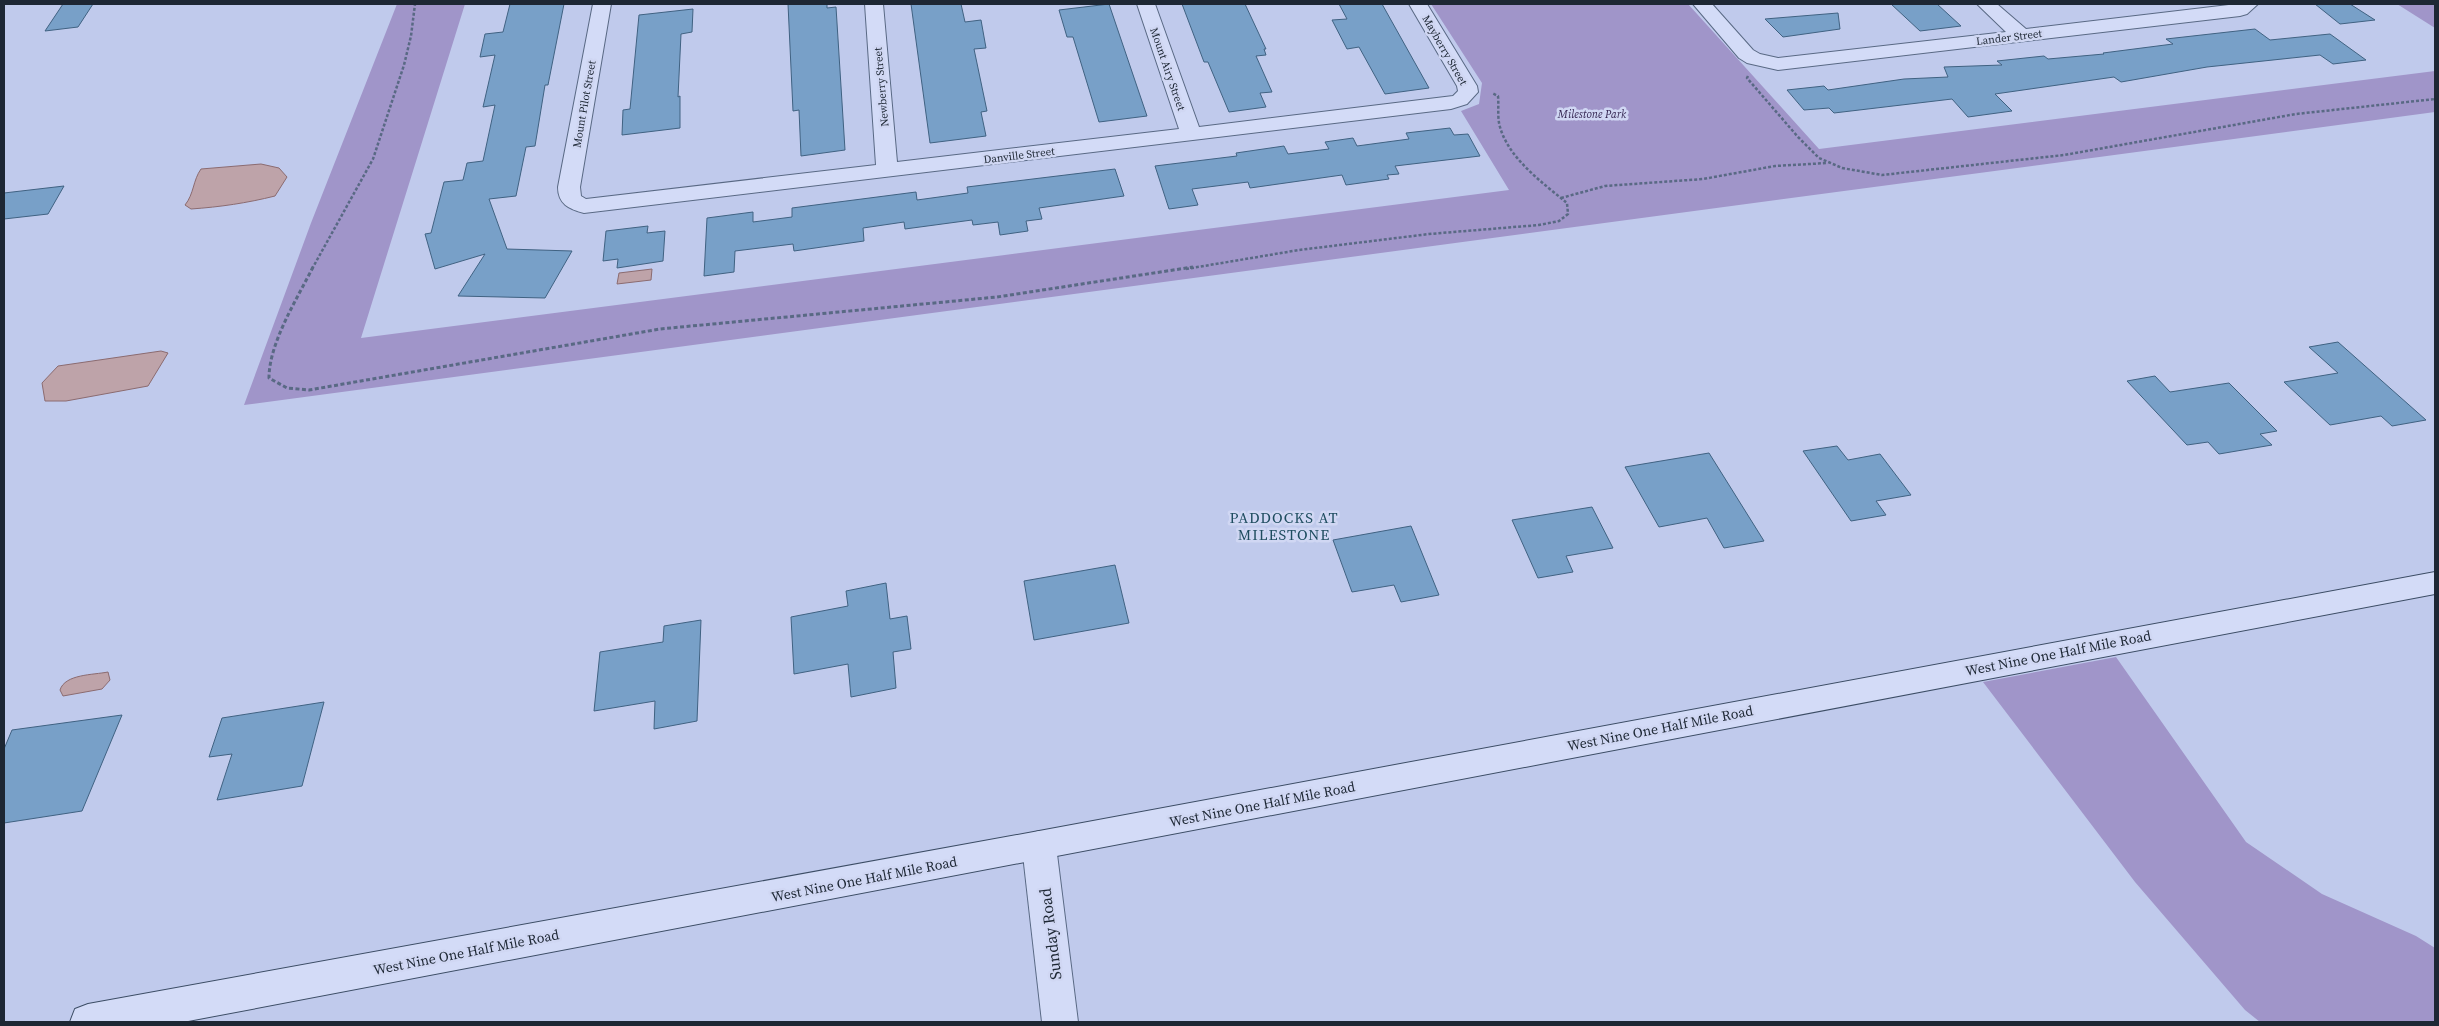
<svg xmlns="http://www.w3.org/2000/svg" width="2439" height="1026" viewBox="0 0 2439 1026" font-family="'Source Serif 4',serif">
<rect width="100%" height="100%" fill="#c0caec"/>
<g fill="#a095c9">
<polygon points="397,4 465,4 361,338 1509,190 1461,111 1479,104 1482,83 1431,4 1688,4 1819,149 2435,71 2435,112 244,405 311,223"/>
<polygon points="2397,4 2435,4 2435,29 2435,28"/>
<polygon points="2116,657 2246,842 2322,894 2416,936 2435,948 2435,1022 2260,1022 2245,1010 2135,882 1983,682"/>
</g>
<g fill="#bea3a9" stroke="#8b6b70">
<path d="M261,164l18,4 8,9 -12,19c-28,7 -55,11 -84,13l-6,-4c9,-11 8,-25 16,-36z"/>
<polygon points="652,269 651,280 617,284 619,273"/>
<polygon points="161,351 168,353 148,386 66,401 45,401 42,383 58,366"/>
<path d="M108,672l2,8 -8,9 -39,7 -3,-6c5,-16 33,-15 48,-18z"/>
</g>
<g fill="#78a0c8" stroke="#406282">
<polygon points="63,4 93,4 78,27 45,31"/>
<polygon points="510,4 564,4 548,85 545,85 535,146 526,147 516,196 489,199 507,249 572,251 545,298 458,296 485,254 435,269 425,234 431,233 444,182 463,180 467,163 483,161 495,105 483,107 495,55 480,57 485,34 503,32"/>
<polygon points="788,4 827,4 827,8 836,7 845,150 801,156 799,110 793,111"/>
<polygon points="911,4 961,4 965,22 981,20 986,48 974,49 987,111 981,112 986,136 930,143"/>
<polygon points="1109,4 1147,116 1099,122 1073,37 1067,37 1059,10"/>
<polygon points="1182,4 1245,4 1266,49 1264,49 1266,55 1256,56 1272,92 1260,93 1266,107 1229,112 1208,62 1204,62"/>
<polygon points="1339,4 1382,4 1429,88 1385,94 1359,47 1347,49 1332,20 1347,19"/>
<polygon points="1891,4 1937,4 1961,26 1920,31"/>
<polygon points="2315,4 2350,4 2375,20 2340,24"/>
<polygon points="693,9 692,32 681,34 678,97 680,96 680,128 622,135 623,110 630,109 639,15"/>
<polygon points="1838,13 1840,29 1783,37 1765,19"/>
<polygon points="2255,29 2270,40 2330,34 2366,60 2333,64 2320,55 2207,67 2121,82 2114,77 1995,94 2012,111 1968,117 1952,99 1834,113 1829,108 1804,110 1787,90 1824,86 1828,90 1904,79 1948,77 1944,67 2002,65 1997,61 2044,56 2048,59 2104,54 2103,53 2173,44 2166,39"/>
<polygon points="1450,128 1454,135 1468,134 1480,156 1395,166 1399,174 1387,175 1389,179 1346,185 1342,175 1250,188 1248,182 1192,189 1198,205 1169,209 1155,166 1237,156 1236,153 1284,146 1288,154 1329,149 1325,142 1353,138 1357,146 1409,139 1406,133"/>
<polygon points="1115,169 1124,196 1039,208 1042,219 1026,221 1028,231 1000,235 998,222 973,225 972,220 905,229 904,222 863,228 864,241 794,251 793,244 735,251 734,272 704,276 707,218 753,212 753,222 792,217 792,208 916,192 917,200 968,193 967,187"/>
<polygon points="64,186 48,214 4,219 4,193"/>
<polygon points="648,226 647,233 665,231 663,261 617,268 618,259 603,261 606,231"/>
<polygon points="2338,342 2426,420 2392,426 2381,416 2330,425 2284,382 2338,373 2309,347"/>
<polygon points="2155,376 2170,392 2229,383 2277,431 2260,434 2272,445 2219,454 2208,442 2187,445 2127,381"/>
<polygon points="1837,446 1848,460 1880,454 1911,495 1876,501 1886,515 1851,521 1803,451"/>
<polygon points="1709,453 1764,541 1724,548 1707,518 1659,527 1625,467"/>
<polygon points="1592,507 1613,548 1566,556 1573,572 1538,578 1512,520"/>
<polygon points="1411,526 1439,595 1401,602 1394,585 1352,592 1333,540"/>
<polygon points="1115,565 1129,623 1034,640 1024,581"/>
<polygon points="886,583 890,619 907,616 911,649 893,652 896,688 851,697 848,664 794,674 791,617 848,606 846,591"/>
<polygon points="701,620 697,721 654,729 655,701 594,711 600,652 663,642 664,626"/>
<polygon points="324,702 302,786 217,800 232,754 209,757 222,718"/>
<polygon points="122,715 82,811 4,823 4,749 12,730"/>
</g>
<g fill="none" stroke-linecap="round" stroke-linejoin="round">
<defs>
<g id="street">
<path d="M593,4h18l-31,183 1,9 5,3 290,-34 -11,-161h18l14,158 282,-33 -42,-125h18l44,123 254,-31 5,-5 -1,-5 -48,-82h18l50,82 1,6 -11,12 -16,5 -867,104c-15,-4 -26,-9 -26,-26z"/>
<polygon points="1693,4 1712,4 1753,50 1760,54 1778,58 2006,32 1977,4 1997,4 2026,29 2237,4 2258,4 2247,14 2240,16 1778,70 1747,63 1739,58"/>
<polygon points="1039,831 1051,835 1056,846 1078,1022 1042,1022 1022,846 1027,835"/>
</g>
<polygon id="secondary" points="2435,572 2435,594 183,1022 70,1022 75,1009 88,1004 1039,831"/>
</defs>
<use href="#street" stroke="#596984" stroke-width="2"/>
<use href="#secondary" stroke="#3c4d65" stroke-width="2"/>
<g stroke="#596984" stroke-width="2.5" stroke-dasharray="3 2" stroke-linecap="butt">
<polyline points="1748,76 1747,78 1798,137 1819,158 1842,168 1882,175 2064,155 2296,114 2435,99"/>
<polyline points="1561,198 1605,186 1703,179 1775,166 1827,163"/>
<polyline points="312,269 373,159 404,65 411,36 415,4"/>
<path d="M1186,269l113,-19 130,-16 110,-9 20,-4 9,-7 -1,-11c-24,-20 -58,-44 -67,-76 -3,-10 -1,-21 -2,-31l-6,-3"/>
</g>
<path stroke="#596984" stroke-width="3" stroke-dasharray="4 2.5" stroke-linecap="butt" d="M313,267c-16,32 -44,76 -44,111l18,10 22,2 351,-61 337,-32 196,-30"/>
<use href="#street" fill="#d3dbf7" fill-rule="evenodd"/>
<use href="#secondary" fill="#d3dbf7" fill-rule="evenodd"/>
</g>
<g text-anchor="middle" stroke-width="5" stroke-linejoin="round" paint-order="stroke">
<g font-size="11" fill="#1d2734" stroke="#d0d7f3">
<text transform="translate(2009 37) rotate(-7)" y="4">Lander Street</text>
<text transform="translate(1445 50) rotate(60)" y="4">Mayberry Street</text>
<text transform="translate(1168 69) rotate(71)" y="4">Mount Airy Street</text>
<text transform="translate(881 87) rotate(-95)" y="4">Newberry Street</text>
<text transform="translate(584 104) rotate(-80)" y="4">Mount Pilot Street</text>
<text transform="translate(1019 155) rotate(-7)" y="4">Danville Street</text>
</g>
<g font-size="11" font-style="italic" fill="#332450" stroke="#d0d7f3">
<text x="1592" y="118">Milestone Park</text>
</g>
<g font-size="14" fill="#1d2734" stroke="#d0d7f3">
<text transform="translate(2058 653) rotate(-11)" y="5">West Nine One Half Mile Road</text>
<text transform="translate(1660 728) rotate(-11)" y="5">West Nine One Half Mile Road</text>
<text transform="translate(1262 804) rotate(-11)" y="5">West Nine One Half Mile Road</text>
<text transform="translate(864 879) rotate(-11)" y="5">West Nine One Half Mile Road</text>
<text transform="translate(466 952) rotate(-11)" y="5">West Nine One Half Mile Road</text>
</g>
<g font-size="15" letter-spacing="1" fill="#1e4c5f" stroke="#d0d7f3">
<text x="1284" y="523">PADDOCKS AT<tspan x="1284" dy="17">MILESTONE</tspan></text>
</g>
<g font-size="16" fill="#1d2734" stroke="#d0d7f3">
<text transform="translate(1050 934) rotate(-97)" y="6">Sunday Road</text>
</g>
</g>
<rect width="2439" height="1026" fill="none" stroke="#1d2734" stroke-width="10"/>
</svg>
